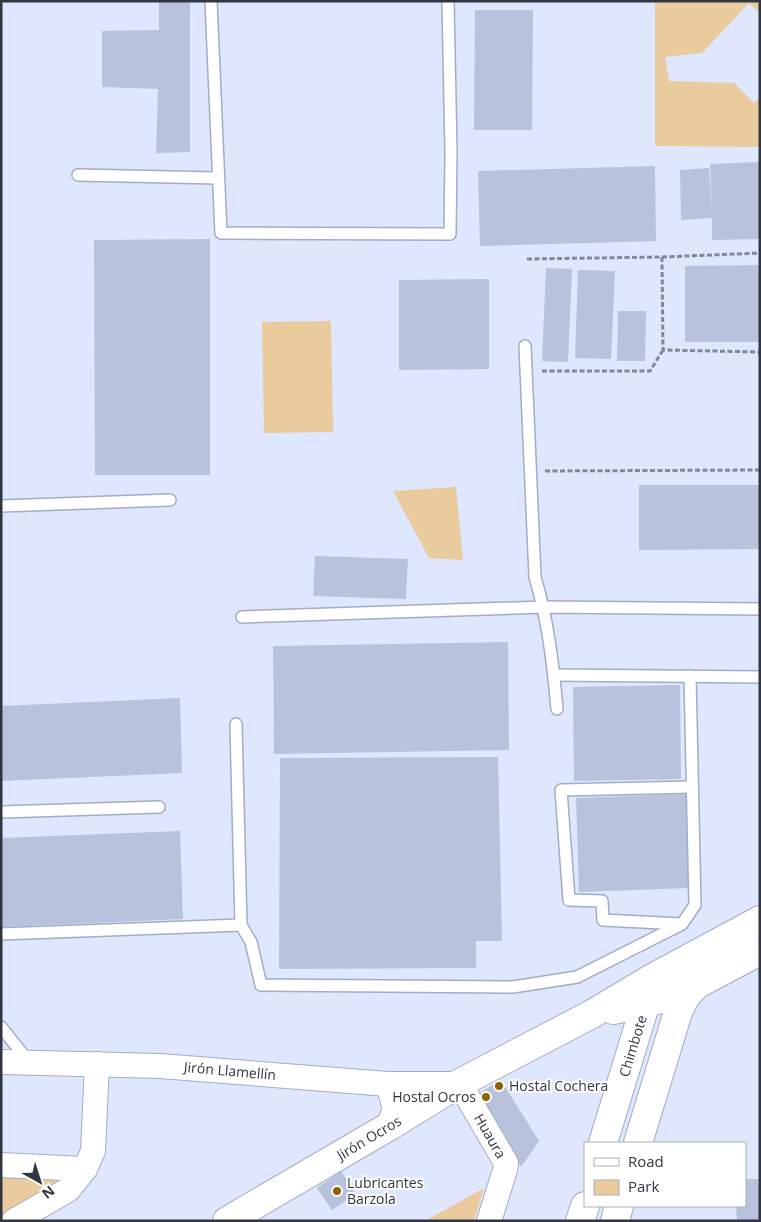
<svg xmlns="http://www.w3.org/2000/svg" width="761" height="1222" viewBox="0 0 761 1222" font-family="'Open Sans',sans-serif">
<rect width="100%" height="100%" fill="#dee7fd"/>
<g fill="#e9cb9e">
<polygon points="655,1 760,1 760,13 749,3 702,53 665,57 669,81 734,83 754,103 760,97 760,147 655,146"/>
<polygon points="331,321 333,432 264,433 262,322"/>
<polygon points="456,487 463,560 429,558 393,491"/>
<polygon points="1,1168 61,1170 62,1180 1,1218"/>
<polygon points="484,1188 474,1221 425,1221"/>
</g>
<g fill="#b8c2dc">
<polygon points="159,1 190,1 190,152 156,153 158,89 102,87 102,31 159,30"/>
<polygon points="475,10 533,10 532,130 474,130"/>
<polygon points="760,162 760,239 712,240 712,218 681,220 680,170 709,168 712,212 710,164"/>
<polygon points="655,166 656,241 480,246 478,171"/>
<polygon points="210,239 210,475 95,475 94,240"/>
<polygon points="760,265 760,342 685,342 685,266"/>
<polygon points="546,268 572,269 568,362 542,361"/>
<polygon points="578,270 615,271 611,359 575,358"/>
<polygon points="489,279 489,369 399,370 399,280"/>
<polygon points="618,311 646,311 645,361 617,361"/>
<polygon points="639,485 760,485 760,549 639,550"/>
<polygon points="315,556 408,559 406,599 313,596"/>
<polygon points="508,642 509,750 274,754 273,646"/>
<polygon points="680,685 681,779 574,781 573,687"/>
<polygon points="180,698 182,773 1,781 1,706"/>
<polygon points="498,757 502,941 476,941 476,968 279,969 280,758"/>
<polygon points="687,794 689,888 579,892 576,798"/>
<polygon points="180,831 183,919 1,927 1,838"/>
<polygon points="501,1080 539,1141 521,1167 476,1095"/>
<polygon points="341,1171 356,1194 332,1210 317,1188"/>
<polygon points="745,1179 760,1179 760,1221 737,1221 736,1206 745,1206"/>
</g>
<g fill="none" stroke-linecap="round" stroke-linejoin="round">
<defs>
<g id="lane">
<polyline points="211,1 221,233 450,234 451,152 448,1"/>
<polyline points="78,175 218,178"/>
<path d="M525,346l10,231c13,43 18,87 22,132"/>
<polyline points="1,506 170,500"/>
<polyline points="242,617 544,607 760,609"/>
<polyline points="554,675 760,677"/>
<polyline points="1,812 159,807"/>
<polyline points="681,924 603,920 602,901 569,900 561,790 692,787"/>
<polyline points="241,925 251,942 261,985 513,987 577,977 682,924 695,905 690,676"/>
<polyline points="1,934 241,925 236,724"/>
<polyline points="1,1027 29,1062"/>
</g>
<g id="street">
<polyline points="1,1062 160,1066 388,1084 458,1084 467,1096 506,1163 505,1170 489,1221"/>
<polyline points="388,1127 395,1109 388,1084"/>
<polyline points="1,1165 85,1169"/>
<polyline points="14,1221 68,1190 85,1169 93,1151 97,1064"/>
</g>
<g id="secondary">
<polyline points="613,1010 646,1003 677,995 760,951"/>
<polyline points="603,1143 650,989"/>
<polyline points="638,1143 678,1012 686,996 697,984"/>
<polyline points="227,1221 388,1127 458,1084 592,1014 654,977 760,920"/>
<polyline points="580,1221 585,1206"/>
<polyline points="615,1221 619,1206"/>
</g>
</defs>
<use href="#lane" stroke="#a2acc5" stroke-width="14"/>
<use href="#street" stroke="#a2acc5" stroke-width="26"/>
<use href="#secondary" stroke="#a2acc5" stroke-width="30"/>
<g stroke="#818796" stroke-width="3" stroke-dasharray="5 2.5" stroke-linecap="butt">
<polyline points="662,257 663,350 760,352"/>
<polyline points="527,259 662,257 760,253"/>
<polyline points="542,371 650,371 663,350"/>
<polyline points="545,471 760,470"/>
</g>
<use href="#lane" stroke="#fff" stroke-width="11"/>
<use href="#street" stroke="#fff" stroke-width="24"/>
<use href="#secondary" stroke="#fff" stroke-width="28"/>
</g>
<g fill="#8e6308" stroke="#fff" stroke-width="2">
<circle cx="499" cy="1086" r="5"/>
<circle cx="486" cy="1097" r="5"/>
<circle cx="337" cy="1191" r="5"/>
</g>
<g text-anchor="middle" stroke-width="4" stroke-linejoin="round" paint-order="stroke">
<g font-size="14" fill="#323640" stroke="#fff">
<text transform="translate(633 1046) rotate(-73)" y="5">Chimbote</text>
<text transform="translate(230 1071) rotate(5)" y="5">Jirón Llamellín</text>
<text transform="translate(490 1136) rotate(60)" y="5">Huaura</text>
<text transform="translate(369 1138) rotate(-31)" y="5">Jirón Ocros</text>
</g>
<g font-size="14" fill="#323640" stroke="#fff" text-anchor="start">
<text x="509" y="1091">Hostal Cochera</text>
<text x="476" y="1102" text-anchor="end">Hostal Ocros</text>
<text x="347" y="1188">Lubricantes<tspan x="347" dy="16">Barzola</tspan></text>
</g>
</g>
<rect width="761" height="1222" fill="none" stroke="#323640" stroke-width="5"/>
<rect x="584" y="1142" width="162" height="65" fill="#ffffff" stroke="#adafb3"/>
<rect x="594" y="1158" width="25" height="8" fill="#ffffff" stroke="#adafb3"/>
<text x="628" y="1167" font-size="15" fill="#323640">Road</text>
<rect x="594" y="1180" width="25" height="15" fill="#e9cb9e" stroke="#adafb3"/>
<text x="628" y="1192" font-size="15" fill="#323640">Park</text>
<g transform="translate(40 1182) rotate(141)" stroke="#ffffff" stroke-width="4" paint-order="stroke">
<path d="M0-4L9 19L0 12L-9 19Z" fill="#323640"/>
<text y="-8" font-size="14" font-weight="bold" text-anchor="middle" fill="#323640">N</text>
</g>
</svg>
